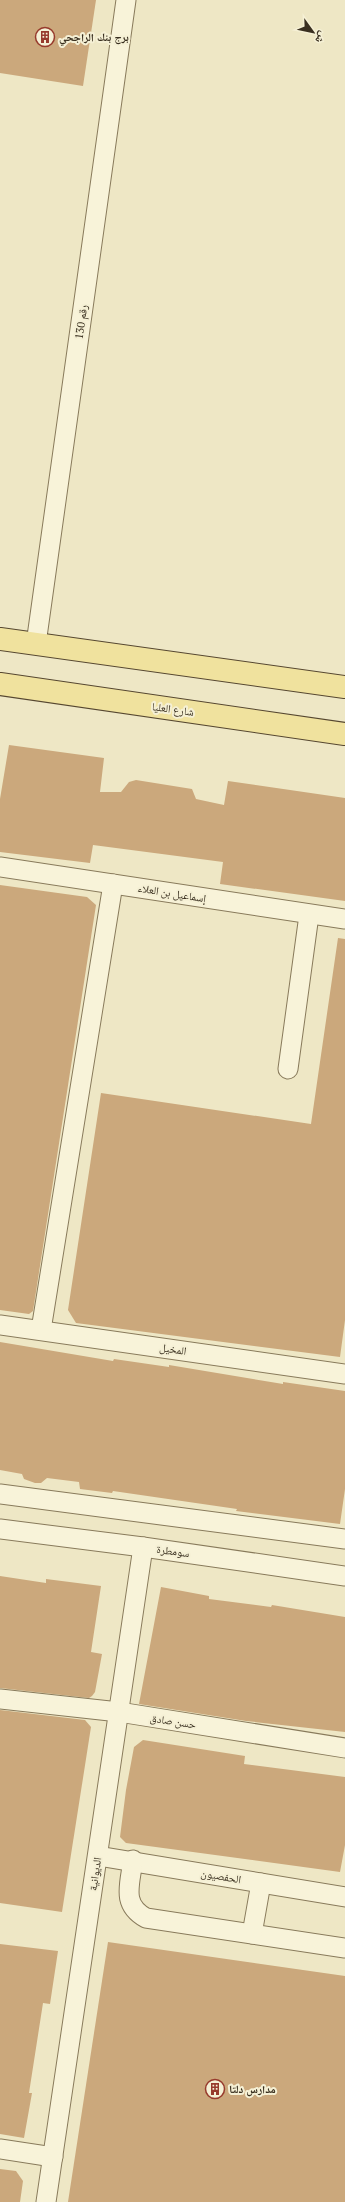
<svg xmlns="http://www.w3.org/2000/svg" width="345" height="2202" viewBox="0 0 345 2202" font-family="'PT Serif','Noto Naskh Arabic',serif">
<rect width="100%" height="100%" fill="#eee7c5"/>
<g fill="#cba87c">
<polygon points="0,0 96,0 83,86 0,73"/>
<polygon points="9,745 104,758 100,792 121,792 129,782 136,780 192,789 196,799 224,805 228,781 345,798 345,901 220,884 223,862 93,845 90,863 0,852 0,799"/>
<polygon points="0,885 87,897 96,905 33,1311 29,1314 0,1310"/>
<polygon points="338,938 345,939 345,1320 340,1357 76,1323 68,1310 101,1093 311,1124"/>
<polygon points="0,1342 113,1361 114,1359 169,1367 169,1365 283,1384 283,1382 345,1391 345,1489 340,1524 236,1511 237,1509 113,1491 112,1493 80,1489 79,1482 47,1478 41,1483 35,1483 24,1479 22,1474 0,1470"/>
<polygon points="0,1576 46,1583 46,1579 101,1586 91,1652 102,1654 95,1692 92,1696 89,1698 0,1688"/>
<polygon points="161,1587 209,1596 209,1599 271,1607 272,1605 345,1617 345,1732 246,1721 139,1704"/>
<polygon points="0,1710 85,1720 91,1727 62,1912 0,1903"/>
<polygon points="143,1740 245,1756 244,1764 345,1777 345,1845 340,1872 126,1843 120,1837 126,1790 134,1747"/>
<polygon points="108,1942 345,1976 345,2202 68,2202"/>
<polygon points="0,1944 58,1951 50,2004 43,2003 29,2093 32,2093 24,2138 0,2134"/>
<polygon points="0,2169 16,2171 23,2181 20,2202 0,2202"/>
</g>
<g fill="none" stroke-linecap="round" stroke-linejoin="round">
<defs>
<g id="minor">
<polyline points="36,644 126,0"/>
<polyline points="0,867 345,919"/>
<polyline points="288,1069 309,915"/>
<polyline points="0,1325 345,1374"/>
<polyline points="41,1330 113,884"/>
<polyline points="0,1494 345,1539"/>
<polyline points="0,1529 143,1547 345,1576"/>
<polyline points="0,1699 119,1712 345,1748"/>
<polyline points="98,1856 345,1897"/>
<path d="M133,1860c-3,25 -12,44 13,58l199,30"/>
<polyline points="252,1934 261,1883"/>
<polyline points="0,2149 53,2157"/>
<polyline points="46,2202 143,1547"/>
</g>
<g id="major">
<polyline points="0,639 345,687"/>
<polyline points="0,684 345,734"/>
</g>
</defs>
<use href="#minor" stroke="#887a5b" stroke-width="21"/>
<use href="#major" stroke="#564730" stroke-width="24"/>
<use href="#minor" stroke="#f8f3d9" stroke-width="19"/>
<use href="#major" stroke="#f0e29e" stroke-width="22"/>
</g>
<defs>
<symbol id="building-ring" viewBox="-11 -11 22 22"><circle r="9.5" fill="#f5f0d5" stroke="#973a2c" stroke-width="1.5"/><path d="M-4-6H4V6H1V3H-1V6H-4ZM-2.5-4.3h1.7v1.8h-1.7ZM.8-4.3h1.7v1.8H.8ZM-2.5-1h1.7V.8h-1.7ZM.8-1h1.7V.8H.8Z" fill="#973a2c"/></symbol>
</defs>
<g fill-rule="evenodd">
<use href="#building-ring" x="34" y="26" width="22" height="22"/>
<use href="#building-ring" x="204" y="2078" width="22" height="22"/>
</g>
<g text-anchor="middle" stroke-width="4" stroke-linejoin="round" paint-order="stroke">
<g font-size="11" font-weight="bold" fill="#392f1f" stroke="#f5f0d5" text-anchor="start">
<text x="59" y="41">برج بنك الراجحي</text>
<text x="229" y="2093">مدارس دلتا</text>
</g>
<g font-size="11" fill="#392f1f" stroke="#f5f0d5">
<text transform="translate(81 322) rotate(-82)" y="4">رقم 130</text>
<text transform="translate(173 709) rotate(8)" y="4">شارع العليا</text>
<text transform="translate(172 893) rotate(9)" y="4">إسماعيل بن العلاء</text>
<text transform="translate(173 1349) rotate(8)" y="4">المخيل</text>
<text transform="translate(173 1551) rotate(8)" y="4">سومطرة</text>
<text transform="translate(173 1721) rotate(9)" y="4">حسن صادق</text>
<text transform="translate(95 1874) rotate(-82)" y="4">الديوانية</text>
<text transform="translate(221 1876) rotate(10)" y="4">الحفصيون</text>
</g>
</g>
<g transform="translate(313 32) rotate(123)" stroke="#f5f0d5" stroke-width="3" paint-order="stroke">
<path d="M0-3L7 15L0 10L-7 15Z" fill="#392f1f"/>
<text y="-6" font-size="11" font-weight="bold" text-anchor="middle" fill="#392f1f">ش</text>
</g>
</svg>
